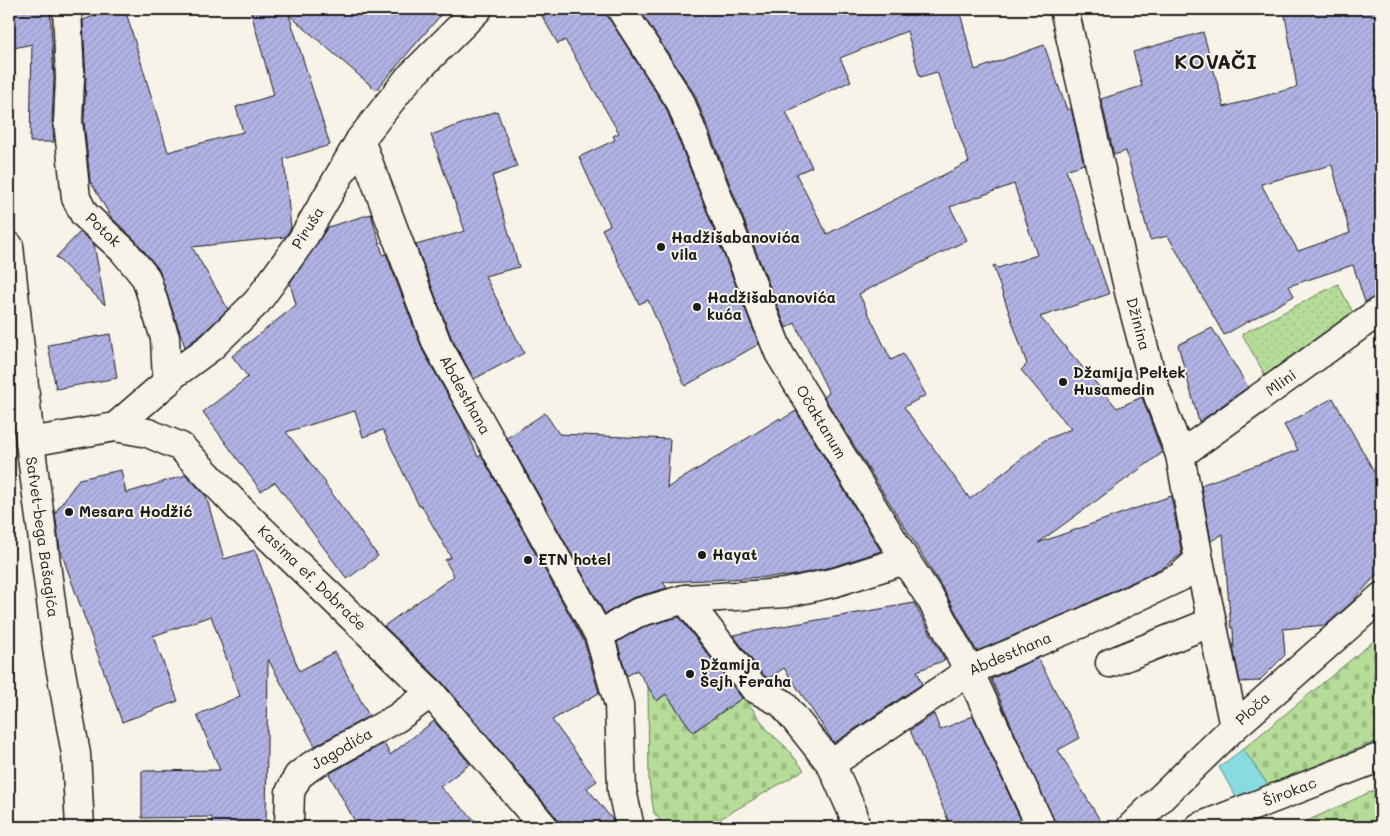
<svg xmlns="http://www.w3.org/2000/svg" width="1390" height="836" viewBox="0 0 1390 836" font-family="Mali,sans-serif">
<defs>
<pattern id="cemetery-stones" width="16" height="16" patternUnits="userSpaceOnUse" patternTransform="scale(1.25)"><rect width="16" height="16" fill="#b5dc98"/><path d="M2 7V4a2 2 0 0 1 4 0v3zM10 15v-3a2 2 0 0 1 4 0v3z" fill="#9bbc82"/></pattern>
<pattern id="park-dots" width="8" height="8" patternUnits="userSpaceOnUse" patternTransform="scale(1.25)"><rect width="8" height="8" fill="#b5dc98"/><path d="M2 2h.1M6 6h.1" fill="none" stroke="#9bbc82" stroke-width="1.8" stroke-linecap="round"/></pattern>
<pattern id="building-hatch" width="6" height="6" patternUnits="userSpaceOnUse" patternTransform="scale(1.25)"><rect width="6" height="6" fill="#b1b3e5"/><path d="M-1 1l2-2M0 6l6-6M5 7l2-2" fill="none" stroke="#9899c4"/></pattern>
</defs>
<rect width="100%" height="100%" fill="#f7f3e8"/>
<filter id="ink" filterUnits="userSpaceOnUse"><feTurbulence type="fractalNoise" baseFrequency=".02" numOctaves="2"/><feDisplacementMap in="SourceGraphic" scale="10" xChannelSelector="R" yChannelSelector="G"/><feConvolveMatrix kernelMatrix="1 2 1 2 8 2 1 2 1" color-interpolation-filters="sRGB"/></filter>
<g filter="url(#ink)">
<g fill="url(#cemetery-stones)" stroke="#687c5a">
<polygon points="1381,635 1381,739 1268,785 1243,749"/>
<polygon points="648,687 657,701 666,694 693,732 744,697 769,732 785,746 804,770 706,827 664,825 654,813 649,781"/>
<polygon points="1381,787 1381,827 1294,827"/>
</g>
<polygon fill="url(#park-dots)" stroke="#687c5a" points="1338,284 1358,322 1270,384 1242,334"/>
<polygon fill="#89dbe0" stroke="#5d8f92" points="1243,749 1268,785 1237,799 1219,767"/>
<g fill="url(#building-hatch)" stroke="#1c1c1c" fill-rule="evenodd">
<polygon points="9,9 50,9 54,79 52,120 54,142 30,142 32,44 9,49"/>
<polygon points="113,9 125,9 168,152 243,132 236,107 274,95 250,9 446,9 376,90 289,15 330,145 284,159 291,228 285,237 192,247 228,309 201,335 185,347 158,268 135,240 111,217 90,181 84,121 86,78 83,20"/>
<polygon points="538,9 606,9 608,17 666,108 759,344 685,386 648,300 639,304 602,229 610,225 579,157 615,140 613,136 619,133 565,40 558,44"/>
<path d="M639,9h320l16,61 69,-25 23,65 4,-2 13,56 -18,6 43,124 -69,23 77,91 25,-11 20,56 -124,90 133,-47 11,58 -18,13 -88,42 -99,42 -2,-3 -30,-56 -121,-195 5,-4 -34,-70 -9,5 -91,-233zM907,31l13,46 17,-5 32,90 -142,72 -31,-60 16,-7 -26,-55 65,-31 -11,-23zM1014,184l23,71 -39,13 -3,-3 -2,1 34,98 -6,6 50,59 -26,11 -75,59 -66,-92 22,-12 -23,-41 -12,6 -32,-66 108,-54 -17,-33z"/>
<path d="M1284,9h97v286l-16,7 -12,-37 -64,21 5,10 -70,39 -56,-99 -18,4 -24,-89 -12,4 -13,-56 41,-13 -9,-34 70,-20 21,75 73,-20zM1332,165l18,68 -52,18 -37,-67z"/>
<polygon points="497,111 517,167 492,176 519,267 485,276 524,353 474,379 451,337 416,245 465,231 431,135"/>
<polygon points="371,214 383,255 386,254 423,351 463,422 478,457 481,455 584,641 599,693 552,720 597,781 587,788 612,819 614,827 559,827 556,817 443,683 384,626 454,576 445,560 451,557 421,505 419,506 383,430 363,437 355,411 286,432 326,483 325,484 378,556 347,579 275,482 261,491 203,412 248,377 232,356 296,305 290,283 328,227"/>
<polygon points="80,232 94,244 105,305 56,257"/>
<polygon points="1212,328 1248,387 1199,422 1178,345"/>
<polygon points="110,334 117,378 56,389 48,345"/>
<polygon points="1333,398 1381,484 1381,570 1351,603 1326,625 1283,629 1285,655 1259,681 1240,682 1234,653 1233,628 1231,628 1223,534 1211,541 1201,485 1298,450 1284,425"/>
<polygon points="796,411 881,551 832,567 790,576 663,582 667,588 632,598 605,614 507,438 545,413 559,434 670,439 667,488 780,418 781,420"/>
<polygon points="121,470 126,493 186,475 206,496 224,559 255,550 299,671 335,652 369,716 315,746 268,659 266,827 212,827 212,817 142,818 142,771 220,770 197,715 240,696 211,616 153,636 178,701 122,722 60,549 55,513 79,479"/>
<polygon points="914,603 945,660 917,671 922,684 834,743 784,668 769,678 764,676 733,635"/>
<polygon points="679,617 742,698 693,732 666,694 657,701 637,670 627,676 617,642 643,627"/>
<polygon points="1038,658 1080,738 1058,750 1104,827 1056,827 991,679"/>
<polygon points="934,714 940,730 973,716 1024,827 951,827 910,730"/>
<polygon points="434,721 470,764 440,787 482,827 358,827 329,774 384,743 390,755"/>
</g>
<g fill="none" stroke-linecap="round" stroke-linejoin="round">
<defs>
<g id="minor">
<polyline points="67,9 70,79 68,121 76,198 84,214 123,250 146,278 165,338 167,382"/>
<polyline points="621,9 680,101 779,353 905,560 932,601 969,671 1041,827"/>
<polyline points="1064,9 1130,296 1153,382 1180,455 1199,560 1234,727"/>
<polyline points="360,140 437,344 599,635 619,705 622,790 629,823"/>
<polyline points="9,246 30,442 58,655 76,754 80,827"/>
<polyline points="115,427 167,382 173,375 211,347 257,302 302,240 360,140 408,79 478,9"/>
<polyline points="30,442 115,427 148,433 181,447 239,508 431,693 544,827"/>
<polyline points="1180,455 1381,310"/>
<polyline points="685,599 754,688 782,703 831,764 853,813 855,827"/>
<polyline points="599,635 637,613 685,599 786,593 836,582 905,560"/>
<polyline points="1110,663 1212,622"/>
<polyline points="831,764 969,671 1082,623 1180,577 1199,560"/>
<polyline points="289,827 290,792 298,776 311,766 397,718 431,693"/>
<polyline points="1131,827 1234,727 1381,597"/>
<polyline points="1199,827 1381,757"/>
</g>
</defs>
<use href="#minor" stroke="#1c1c1c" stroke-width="31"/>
<use href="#minor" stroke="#f7f3e8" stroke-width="28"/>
</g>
</g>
<g fill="#1c1c1c" stroke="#f7f3e8" stroke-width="2">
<circle cx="661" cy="247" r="5"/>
<circle cx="697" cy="307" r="5"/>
<circle cx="1063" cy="382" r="5"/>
<circle cx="69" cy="512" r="5"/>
<circle cx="702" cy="555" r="5"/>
<circle cx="528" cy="560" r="5"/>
<circle cx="690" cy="674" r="5"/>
</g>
<g text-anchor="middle" stroke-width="4" stroke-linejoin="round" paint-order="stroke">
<g font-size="15" fill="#1c1c1c" stroke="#f7f3e8">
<text transform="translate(308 228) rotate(-58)" y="5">Piruša</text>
<text transform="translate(103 230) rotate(44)" y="5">Potok</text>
<text transform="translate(1138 324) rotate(75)" y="5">Džinina</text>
<text transform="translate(1281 383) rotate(-36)" y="5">Mlini</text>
<text transform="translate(465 395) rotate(61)" y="5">Abdesthana</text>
<text transform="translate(821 422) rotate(59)" y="5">Očaktanum</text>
<text transform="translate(42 537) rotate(82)" y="5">Safvet-bega Bašagića</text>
<text transform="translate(312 578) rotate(44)" y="5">Kasima ef. Dobrače</text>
<text transform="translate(1010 654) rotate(-23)" y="5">Abdesthana</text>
<text transform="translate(1253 709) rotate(-42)" y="5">Ploča</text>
<text transform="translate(342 749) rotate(-30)" y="5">Jagodića</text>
<text transform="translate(1290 792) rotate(-21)" y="5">Širokac</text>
</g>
<g font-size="15" font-weight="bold" fill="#1c1c1c" stroke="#f7f3e8" text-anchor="start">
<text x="671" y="243">Hadžišabanovića<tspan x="671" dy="17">vila</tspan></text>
<text x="707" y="303">Hadžišabanovića<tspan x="707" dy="17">kuća</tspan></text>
<text x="1073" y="378">Džamija Peltek<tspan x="1073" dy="17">Husamedin</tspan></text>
<text x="79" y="517">Mesara Hodžić</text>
<text x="712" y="560">Hayat</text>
<text x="538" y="565">ETN hotel</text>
<text x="700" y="670">Džamija<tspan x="700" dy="17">Šejh Feraha</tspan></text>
</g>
<g font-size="20" font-weight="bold" letter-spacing="1" fill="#1c1c1c" stroke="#f7f3e8">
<text x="1216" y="69">KOVAČI</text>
</g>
</g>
<rect width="1390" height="836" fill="none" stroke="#f7f3e8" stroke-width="30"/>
<rect x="15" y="15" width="1360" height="806" fill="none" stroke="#1c1c1c" stroke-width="2" filter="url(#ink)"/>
</svg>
